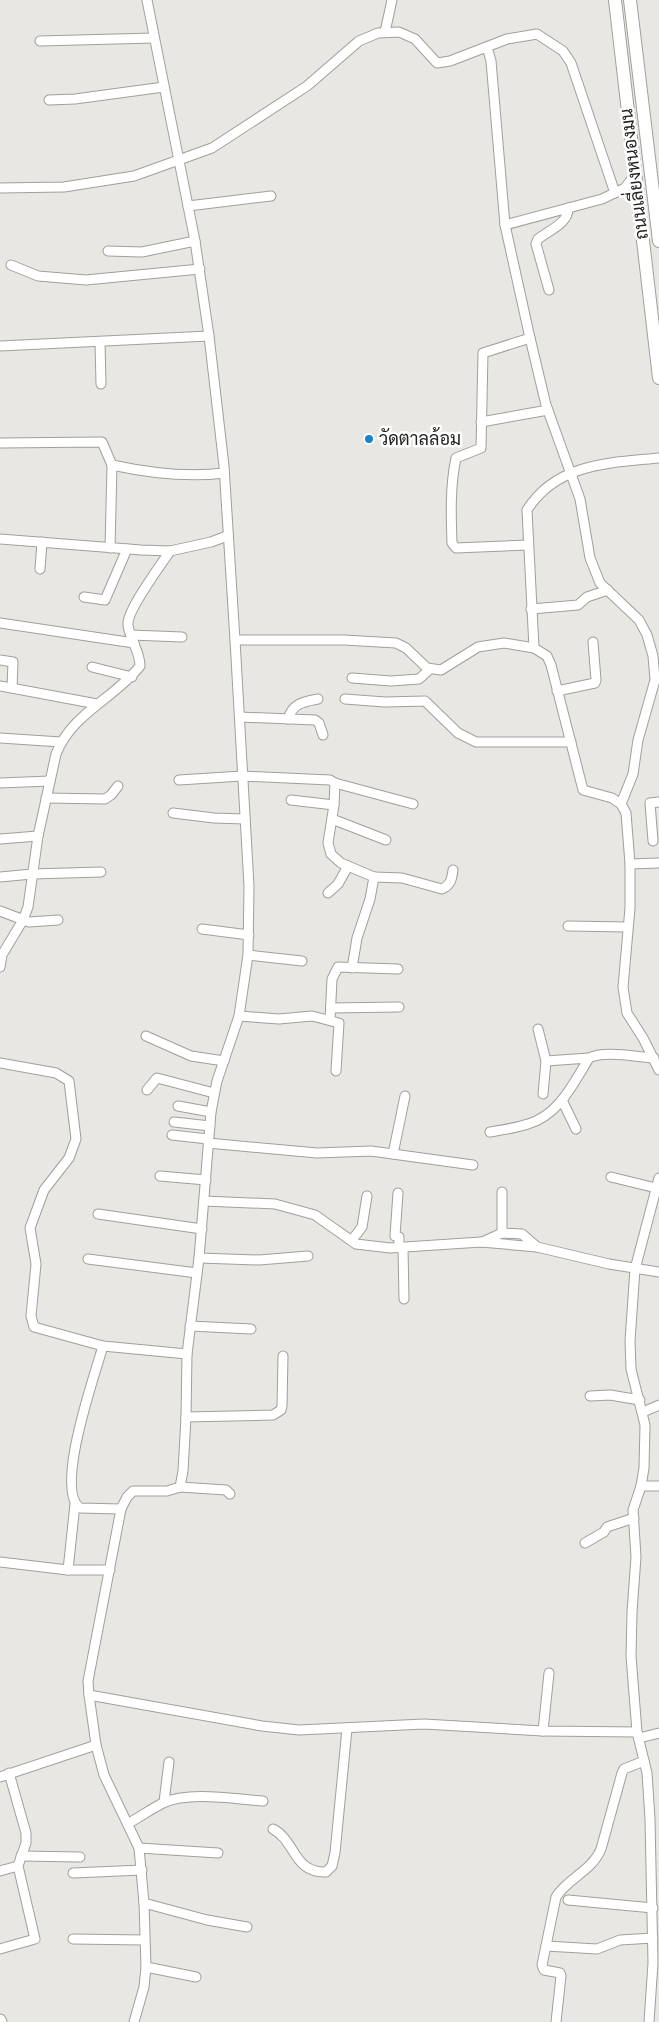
<svg xmlns="http://www.w3.org/2000/svg" width="659" height="2022" viewBox="0 0 659 2022" font-family="Karla,Sarabun,sans-serif">
<rect width="100%" height="100%" fill="#e9e7e3"/>
<g fill="none" stroke-linecap="round" stroke-linejoin="round">
<defs>
<g id="minor">
<polyline points="385,32 392,0"/>
<polyline points="40,41 154,38"/>
<polyline points="487,47 491,61 505,225 530,338 546,405 580,499 590,558 600,583 639,620 647,635 653,656 655,680 638,740 633,774 621,804"/>
<polyline points="49,100 75,99 164,87"/>
<polyline points="0,188 64,187 134,176 212,148 307,86 359,41 378,33 399,32 415,39 437,63 450,61 507,39 537,34 563,51 571,63 615,193"/>
<polyline points="188,206 271,196"/>
<polyline points="505,225 602,199 625,188 634,176"/>
<polyline points="108,251 142,252 195,241"/>
<polyline points="11,265 38,276 86,280 200,269"/>
<path d="M549,290l-13,-46 2,-5c10,-8 31,-16 30,-31"/>
<polyline points="100,342 101,384"/>
<polyline points="0,346 209,336"/>
<polyline points="481,422 548,410"/>
<path d="M0,443l102,-1 10,23c37,8 74,13 112,8"/>
<polyline points="0,539 141,550 170,551 211,542 227,536"/>
<path d="M528,545l-72,3 -4,-5c-1,-28 -2,-57 4,-85l25,-10 2,-95 47,-15"/>
<polyline points="110,548 112,465"/>
<polyline points="40,569 42,542"/>
<polyline points="84,597 105,600 127,549"/>
<polyline points="531,609 578,605 587,597 608,590"/>
<polyline points="0,623 134,643"/>
<polyline points="131,635 182,637"/>
<polyline points="235,640 344,640 396,643 406,648 427,668 441,670 478,647 504,643 534,648 547,656 551,665 583,790 612,798 621,804 626,813 630,864 630,908 623,987 627,1013 643,1038 659,1070"/>
<path d="M534,648l-7,-138c30,-47 82,-47 132,-52"/>
<polyline points="0,660 13,662 12,688"/>
<polyline points="92,667 132,677"/>
<polyline points="352,678 391,681 419,679 430,669"/>
<polyline points="0,686 97,704"/>
<polyline points="557,691 595,683 596,680 593,642"/>
<polyline points="345,699 385,702 425,701 458,733 476,742 571,742"/>
<polyline points="240,717 315,720 319,723 323,735"/>
<path d="M288,719c5,-16 15,-17 30,-20"/>
<polyline points="0,738 61,742"/>
<polyline points="179,780 242,776 330,780 335,783 334,805 328,843 331,854 341,863 374,877 370,899 357,938 352,968"/>
<polyline points="0,783 50,781"/>
<polyline points="335,783 413,804"/>
<polyline points="46,798 105,799 111,795 118,786"/>
<polyline points="291,800 334,805"/>
<polyline points="173,813 214,818 245,819"/>
<polyline points="332,819 386,840"/>
<polyline points="0,839 38,836"/>
<polyline points="653,841 650,803 659,802"/>
<polyline points="630,864 659,863"/>
<polyline points="0,877 32,874 101,872"/>
<path d="M374,877l28,1 40,11c9,-4 10,-11 11,-19"/>
<polyline points="328,893 338,884 348,866"/>
<polyline points="0,911 29,922 58,920"/>
<polyline points="568,926 627,927"/>
<polyline points="202,929 249,935"/>
<polyline points="248,955 302,961"/>
<path d="M0,967l2,-12 21,-35 5,-13 10,-71 18,-82c16,-41 58,-55 84,-88 0,-15 -10,-26 -12,-41 -2,-14 33,-60 42,-74"/>
<polyline points="331,1008 399,1007"/>
<polyline points="239,1016 279,1019 312,1016 339,1023 336,1071"/>
<polyline points="330,1020 332,979 338,967 398,969"/>
<polyline points="538,1029 546,1061 543,1094"/>
<polyline points="146,1036 191,1056 224,1061"/>
<polyline points="546,1061 589,1058"/>
<polyline points="0,1063 56,1073 69,1081 76,1139 69,1158 44,1190 30,1228 36,1264 31,1316 34,1327 103,1346 187,1354"/>
<polyline points="147,1090 157,1078 214,1093"/>
<polyline points="562,1100 576,1129"/>
<polyline points="178,1106 211,1112"/>
<polyline points="174,1122 210,1126"/>
<path d="M490,1132c12,-2 26,-4 38,-8 31,-9 45,-40 61,-66 16,-8 47,-1 65,0"/>
<polyline points="172,1135 208,1139"/>
<polyline points="208,1143 317,1153 371,1151 473,1165"/>
<polyline points="393,1154 405,1096"/>
<polyline points="160,1176 206,1180"/>
<polyline points="611,1177 656,1188"/>
<polyline points="398,1193 395,1236 399,1237 399,1248"/>
<polyline points="204,1201 275,1204 315,1215 356,1244 390,1248 481,1242 537,1247 609,1264 659,1272"/>
<polyline points="98,1214 202,1229"/>
<polyline points="502,1233 502,1192"/>
<polyline points="352,1240 362,1227 367,1196"/>
<polyline points="482,1242 502,1233 522,1234 537,1247"/>
<polyline points="403,1248 404,1299"/>
<polyline points="199,1258 259,1260 308,1256"/>
<polyline points="88,1259 197,1273"/>
<polyline points="190,1326 251,1329"/>
<path d="M103,1346c-8,28 -49,144 -23,162l41,1"/>
<polyline points="590,1396 610,1395 640,1400"/>
<polyline points="643,1412 659,1405"/>
<polyline points="186,1417 273,1415 281,1410 282,1406 283,1356"/>
<polyline points="641,1486 659,1486"/>
<polyline points="180,1487 226,1490 230,1494"/>
<polyline points="585,1543 604,1532 607,1527 634,1518"/>
<polyline points="0,1562 68,1570 110,1570"/>
<polyline points="68,1570 75,1504"/>
<polyline points="89,1695 262,1726 299,1730 424,1724 543,1731 637,1732"/>
<polyline points="543,1731 549,1673"/>
<polyline points="639,1738 659,1733"/>
<polyline points="0,1777 96,1745"/>
<polyline points="164,1802 169,1762"/>
<path d="M129,1823c11,-6 22,-14 34,-20 25,-12 72,-4 100,-2"/>
<path d="M273,1829c23,12 20,44 53,43l6,-6 3,-13 12,-124"/>
<polyline points="139,1848 218,1853"/>
<polyline points="21,1856 80,1857"/>
<polyline points="0,1871 18,1866"/>
<polyline points="73,1873 142,1870"/>
<polyline points="568,1900 653,1908"/>
<polyline points="144,1903 207,1920 247,1927"/>
<polyline points="73,1939 144,1940"/>
<polyline points="546,1946 597,1949 620,1940 653,1938"/>
<polyline points="0,1949 35,1939 18,1866 26,1843 26,1833 9,1773"/>
<polyline points="146,1967 196,1977"/>
<polyline points="134,2022 144,1987 146,1967 144,1903 139,1848 104,1775 96,1745 89,1695 88,1681 121,1509 127,1497 133,1491 167,1491 180,1487 183,1471 186,1417 187,1354 199,1258 211,1112 217,1081 239,1016 248,955 249,886 235,640 224,466 209,336 195,241 147,0"/>
<path d="M556,2022l5,-46 -1,-3 -16,-3 -2,-5 14,-68c12,-19 36,-26 45,-48l21,-76 2,-4 20,-8"/>
<polyline points="649,2022 653,1963 650,1819 647,1773 637,1732 631,1656 632,1612 636,1557 633,1510 641,1486 644,1468 645,1425 631,1369 630,1341 635,1269 659,1178"/>
</g>
<polyline id="major" points="0,2020 1,2022"/>
<g id="highway">
<polyline points="615,0 659,378"/>
<polyline points="630,0 659,241"/>
</g>
</defs>
<use href="#minor" stroke="#a19f9a" stroke-width="11"/>
<use href="#major" stroke="#a19f9a" stroke-width="13"/>
<use href="#highway" stroke="#a19f9a" stroke-width="14"/>
<use href="#minor" stroke="#fff" stroke-width="9"/>
<use href="#major" stroke="#fff" stroke-width="11"/>
<use href="#highway" stroke="#fff" stroke-width="12"/>
</g>
<circle fill="#1984ce" stroke="#fff" stroke-width="2" cx="369" cy="439" r="5"/>
<g text-anchor="middle" stroke-width="5" stroke-linejoin="round" paint-order="stroke">
<g font-size="18" fill="#242321" stroke="#fff">
<text transform="translate(634 174) rotate(-97)" y="6">ถนนเลี่ยงหนองมน</text>
</g>
<g font-size="18" fill="#242321" stroke="#fff" text-anchor="start">
<text x="379" y="445">วัดตาลล้อม</text>
</g>
</g>
</svg>
